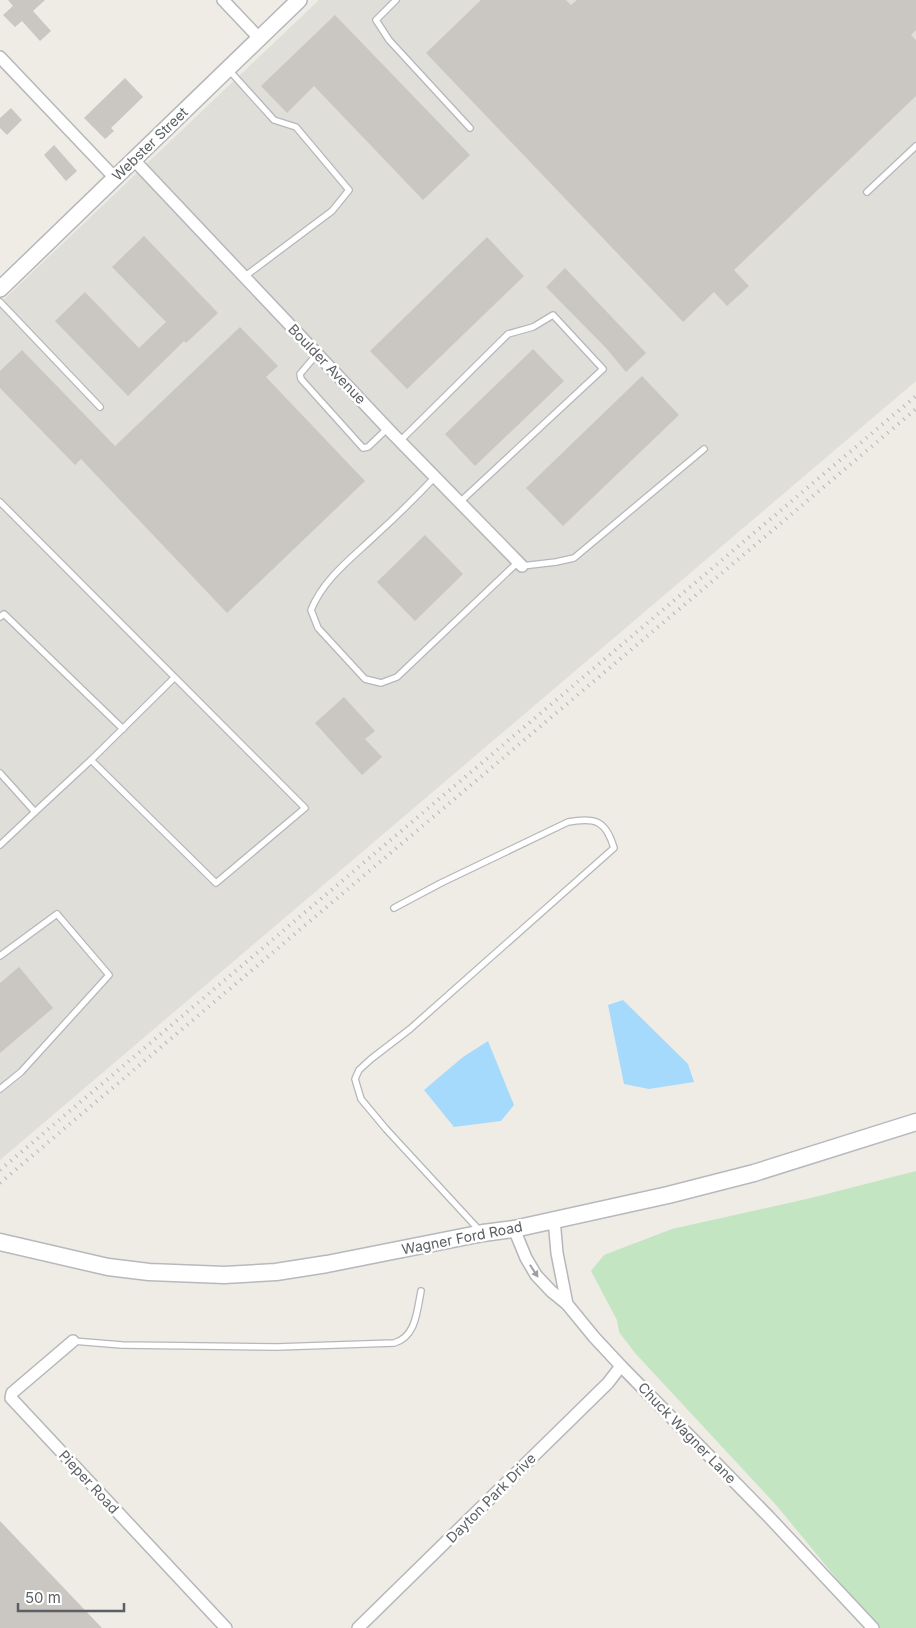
<svg xmlns="http://www.w3.org/2000/svg" width="916" height="1628" viewBox="0 0 916 1628" font-family="Inter,sans-serif">
<rect width="100%" height="100%" fill="#eeece4"/>
<polygon fill="#e0ded9" points="319,0 916,0 916,381 0,1160 0,303"/>
<polygon fill="#c3e5c2" points="916,1171 916,1628 877,1628 777,1506 635,1353 619,1332 617,1320 591,1271 604,1255 672,1229 811,1198"/>
<g fill="#a6dafd">
<polygon points="623,1000 688,1064 694,1082 649,1089 624,1084 608,1005"/>
<polygon points="488,1041 514,1105 501,1121 454,1127 424,1090 463,1057"/>
</g>
<g fill="#cac7c2">
<polygon points="8,0 45,0 33,11 51,31 40,41 22,21 15,27 3,15 13,6"/>
<polygon points="481,0 566,0 571,5 577,0 916,0 916,30 911,35 916,40 916,96 734,270 749,286 727,306 714,292 683,322 426,53"/>
<polygon points="335,15 470,155 423,200 314,86 287,113 261,86"/>
<polygon points="125,78 143,97 111,128 114,131 105,139 84,118"/>
<polygon points="11,108 22,120 7,135 0,128 0,118"/>
<polygon points="54,145 77,171 66,181 44,155"/>
<polygon points="144,236 218,313 186,343 184,341 128,396 55,321 85,292 139,348 166,322 112,267"/>
<polygon points="487,237 524,276 407,389 370,351"/>
<polygon points="565,268 646,353 626,372 606,348 546,287"/>
<polygon points="240,327 278,366 266,377 365,481 227,613 81,459 75,465 0,388 0,371 22,350 115,446"/>
<polygon points="533,349 564,381 475,466 445,434"/>
<polygon points="642,376 679,415 563,526 526,488"/>
<polygon points="425,535 463,574 415,621 377,582"/>
<polygon points="344,697 375,731 365,739 382,757 362,775 315,723"/>
<polygon points="19,967 53,1008 0,1053 0,983"/>
<polygon points="0,1521 102,1628 0,1628"/>
</g>
<g fill="none" stroke-linecap="round" stroke-linejoin="round">
<defs>
<g id="service">
<polyline points="396,0 376,20 389,40 470,128"/>
<polyline points="228,69 274,120 296,127 349,190 332,211 244,277"/>
<polyline points="867,192 916,146"/>
<polyline points="0,302 100,407"/>
<polyline points="317,354 300,374 301,379 363,448 368,447 388,428"/>
<polyline points="400,441 508,334 533,327 553,315 603,369 460,502"/>
<path d="M435,477c-19,20 -38,39 -58,57 -25,24 -53,44 -66,76l7,18 47,51 16,4 16,-6 121,-115"/>
<polyline points="0,502 305,808 216,883 91,760 174,678"/>
<polyline points="522,566 556,562 574,558 704,449"/>
<polyline points="0,617 4,614 123,729"/>
<polyline points="0,773 35,812 0,845"/>
<polyline points="35,812 91,760"/>
<path d="M394,908l47,-25 127,-61c28,-5 38,-1 46,26l-204,181 -39,30 -12,11 -4,9 6,20 25,30 95,103"/>
<polyline points="0,956 57,914 109,975 21,1072 0,1089"/>
<path d="M73,1341l49,4 155,2 117,-4c22,-6 23,-32 27,-52"/>
</g>
<g id="minor">
<polyline points="223,0 259,38"/>
<polyline points="0,57 115,178"/>
<polyline points="134,160 391,432 522,566"/>
<polyline points="554,1219 557,1253 567,1304"/>
<polyline points="514,1229 526,1258 536,1275 551,1291 567,1304 594,1337 621,1366 769,1517 873,1628"/>
<polyline points="73,1341 12,1393 11,1398 226,1628"/>
<polyline points="358,1628 608,1383 621,1366"/>
</g>
<polyline id="tertiary" points="0,289 299,0"/>
<polyline id="secondary" points="0,1242 108,1267 149,1272 224,1275 276,1272 327,1264 483,1233 514,1229 668,1195 754,1173 916,1122"/>
</defs>
<use href="#service" stroke="#b5b7bb" stroke-width="8"/>
<use href="#minor" stroke="#b5b7bb" stroke-width="14"/>
<use href="#tertiary" stroke="#b5b7bb" stroke-width="18"/>
<use href="#secondary" stroke="#b6b9be" stroke-width="19"/>
<use href="#service" stroke="#fff" stroke-width="5.5"/>
<use href="#minor" stroke="#fff" stroke-width="11"/>
<use href="#tertiary" stroke="#fff" stroke-width="15"/>
<use href="#secondary" stroke="#fff" stroke-width="16"/>
<g stroke="#b3b4b4" stroke-width="4" stroke-dasharray="1 6" stroke-linecap="butt">
<polyline points="0,1170 916,396"/>
<polyline points="0,1183 916,409"/>
</g>
</g>
<defs><path id="oneway-solid" d="M-6-.8H1V-3.2L6.5 0L1 3.2V.8H-6Z" transform="scale(1.25)"/></defs>
<use fill="#9da0a2" href="#oneway-solid" transform="translate(534 1271) rotate(57)"/>
<g text-anchor="middle" stroke-width="5" stroke-linejoin="round" paint-order="stroke">
<g font-size="14" fill="#5c6064" stroke="#fff">
<text transform="translate(150 144) rotate(-44)" y="5">Webster Street</text>
<text transform="translate(327 364) rotate(46)" y="5">Boulder Avenue</text>
<text transform="translate(462 1238) rotate(-11)" y="5">Wagner Ford Road</text>
<text transform="translate(687 1433) rotate(46)" y="5">Chuck Wagner Lane</text>
<text transform="translate(89 1482) rotate(47)" y="5">Pieper Road</text>
<text transform="translate(491 1498) rotate(-45)" y="5">Dayton Park Drive</text>
</g>
</g>
<path d="M18 1603v8h106v-8" fill="none" stroke="#5c6064" stroke-width="2.5"/>
<text x="25" y="1603" font-size="15" fill="#5c6064" stroke="#ffffff" stroke-width="4" paint-order="stroke">50 m</text>
</svg>
